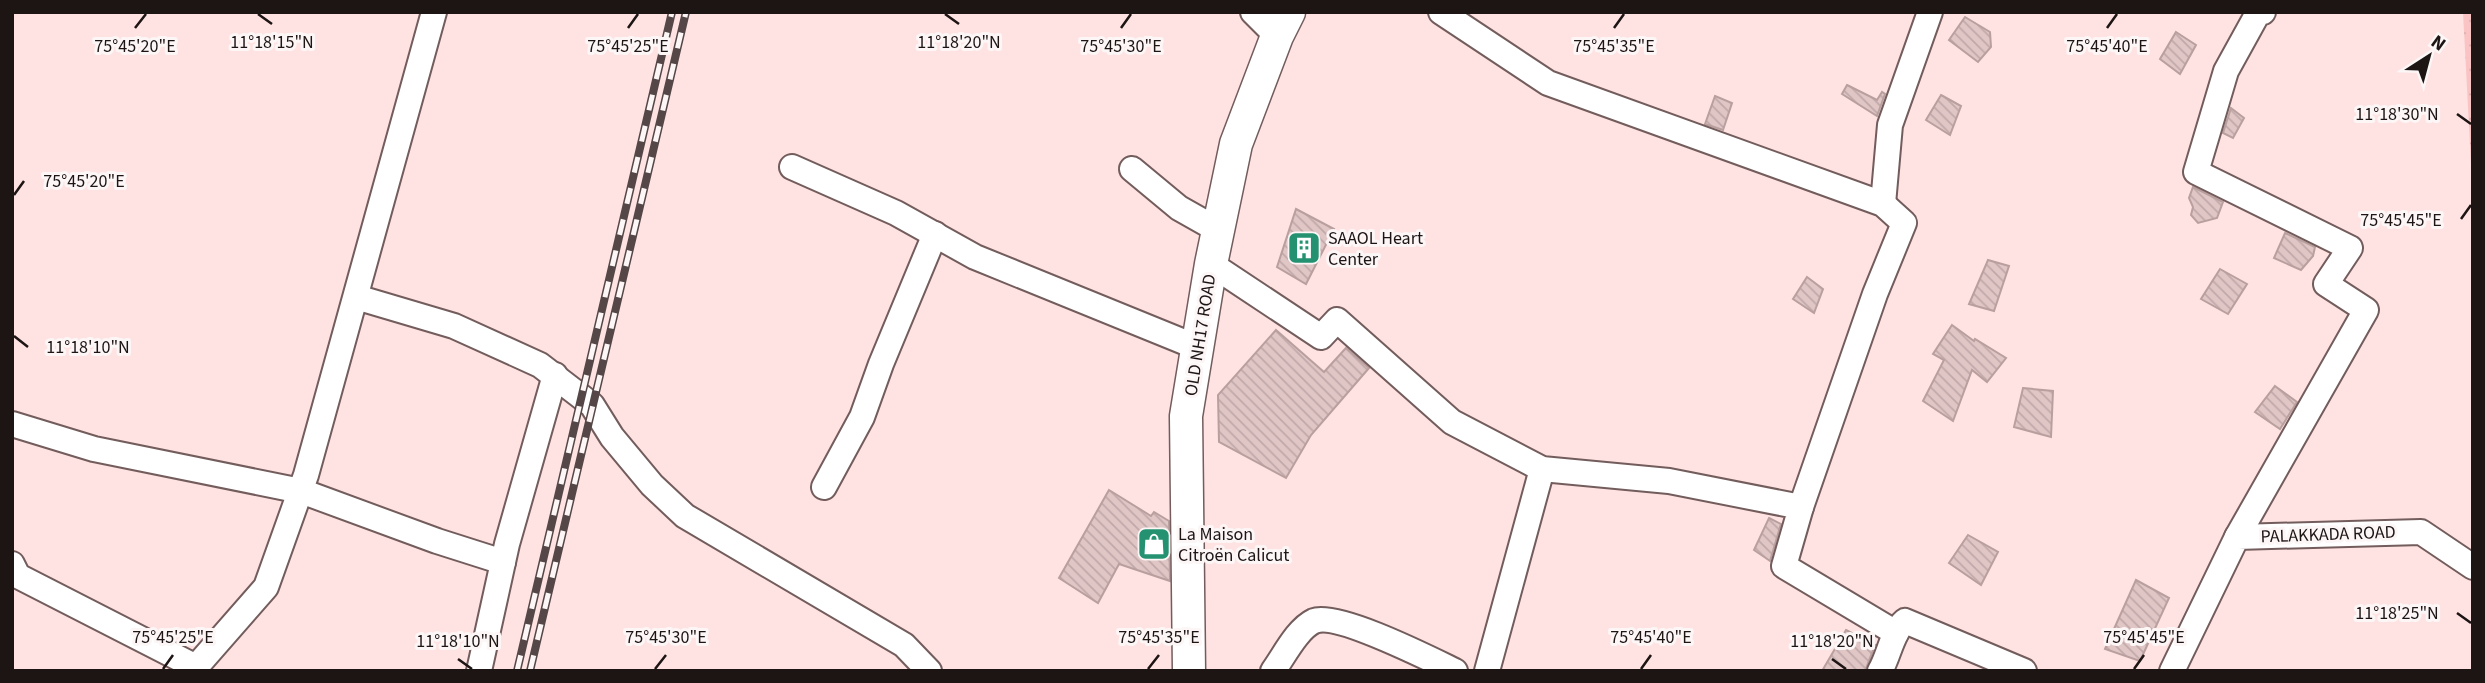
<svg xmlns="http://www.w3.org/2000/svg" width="2485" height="683" viewBox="0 0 2485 683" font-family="'Source Sans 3',sans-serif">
<defs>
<pattern id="wetland-marsh" width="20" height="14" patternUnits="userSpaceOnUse" patternTransform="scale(1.75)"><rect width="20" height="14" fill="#fac4c4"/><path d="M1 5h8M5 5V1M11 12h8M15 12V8" fill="none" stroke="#d6a8a8"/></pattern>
<pattern id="building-back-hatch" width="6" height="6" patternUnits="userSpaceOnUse" patternTransform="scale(1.75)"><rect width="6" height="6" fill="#e1c6c6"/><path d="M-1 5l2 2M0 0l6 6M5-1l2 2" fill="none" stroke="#c1a9a9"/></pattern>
</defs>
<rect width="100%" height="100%" fill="#fee3e2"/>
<polygon fill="url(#wetland-marsh)" points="2463,12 2473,12 2473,202"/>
<g fill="url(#building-back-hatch)" stroke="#b9a09f" stroke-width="2">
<polygon points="1965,17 1990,32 1991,47 1978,62 1949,40"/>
<polygon points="2176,32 2196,45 2180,74 2160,59"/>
<polygon points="1847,85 1877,100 1882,92 1885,94 1877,116 1842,94"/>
<polygon points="1941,95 1961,106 1950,135 1926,120"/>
<polygon points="1715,96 1732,103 1723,130 1705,124"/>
<polygon points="2231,108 2244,118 2233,138 2223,133"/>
<polygon points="2193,187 2223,202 2217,218 2198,223 2191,215 2193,207 2189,198"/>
<polygon points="1296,209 1334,229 1306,284 1277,267"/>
<polygon points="2285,233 2315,247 2313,256 2301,270 2274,258"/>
<polygon points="1988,260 2009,266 1994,311 1969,304"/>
<polygon points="2220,269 2247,284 2228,314 2201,299"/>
<polygon points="1807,277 1823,289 1814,313 1793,299"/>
<polygon points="1952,325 1974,341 1975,339 2006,358 1987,382 1972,370 1953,421 1923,401 1944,360 1933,354"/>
<polygon points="1276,330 1324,372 1346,348 1369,368 1311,435 1286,478 1219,442 1218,395"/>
<polygon points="2275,386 2297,402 2280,429 2255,412"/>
<polygon points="2023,388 2053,391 2051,437 2014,427"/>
<polygon points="1109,490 1151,516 1154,512 1169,521 1170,581 1119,564 1098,603 1059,578"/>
<polygon points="1769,518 1781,524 1770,561 1754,550"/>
<polygon points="1968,535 1998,552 1981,585 1949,563"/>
<polygon points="2136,580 2169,598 2140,661 2105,649"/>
<polygon points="1846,630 1875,645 1865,671 1822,671"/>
</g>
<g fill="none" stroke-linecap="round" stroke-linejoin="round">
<defs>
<g id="minor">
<polyline points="1253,12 1277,36"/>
<polyline points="1441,12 1548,83 1883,204 1904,223 1875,294 1801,507"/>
<polyline points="792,167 896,213 975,257 1199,348"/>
<polyline points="1132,169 1179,208 1218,230"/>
<polyline points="1883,204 1890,125 1930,12"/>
<polyline points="1211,264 1321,337 1337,320 1452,422 1542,469 1669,481 1801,507 1784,566 1896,633"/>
<polyline points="356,297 454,326 540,365 592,405 612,437 652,485 685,516 904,645 929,671"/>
<polyline points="12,424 94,449 301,491 437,541 503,562"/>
<polyline points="824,487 862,417 881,364 935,234"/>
<polyline points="2237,537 2366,310 2326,284 2350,248 2196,172 2226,71 2258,13 2263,12"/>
<polyline points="12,564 18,576 196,667 266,587 306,475 434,12"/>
<polyline points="479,671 507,544 555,375"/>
<path d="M1273,671c11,-15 24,-42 41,-50 23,-9 116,38 141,50"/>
<polyline points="1487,671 1542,469"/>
<path d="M1880,671c9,-15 12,-39 25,-50l119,50"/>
<polyline points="2172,671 2237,537 2421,532 2473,567"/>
</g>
<polyline id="major" points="1189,671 1186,416 1211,264 1236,144 1277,36 1289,12"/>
</defs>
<use href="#minor" stroke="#735c5c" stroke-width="28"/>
<use href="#major" stroke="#735c5c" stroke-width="35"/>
<use href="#minor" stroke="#fff" stroke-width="24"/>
<use href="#major" stroke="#fff" stroke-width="32"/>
<defs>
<g id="rail">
<polyline points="517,671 672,12"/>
<polyline points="530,671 686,12"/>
</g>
</defs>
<use href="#rail" stroke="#554747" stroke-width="8"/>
<use href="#rail" stroke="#fcf6f6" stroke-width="5" stroke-dasharray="16" stroke-linecap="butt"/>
</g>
<path fill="none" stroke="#1d1414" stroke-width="2.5" d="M258,14l14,10M945,14l14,10M135,28l11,-14M628,28l10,-14M1121,28l10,-14M1614,28l10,-14M2107,28l10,-14M2457,114l14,10M14,195l10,-14M2461,219l10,-14M14,336l14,11M2457,613l14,10M458,659l14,10M1832,659l14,10M163,669l10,-14M655,669l11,-14M1148,669l11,-14M1641,669l10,-14M2134,669l10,-14"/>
<defs>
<symbol id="building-square" viewBox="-11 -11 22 22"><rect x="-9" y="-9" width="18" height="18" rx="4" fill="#249171" stroke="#fcf6f6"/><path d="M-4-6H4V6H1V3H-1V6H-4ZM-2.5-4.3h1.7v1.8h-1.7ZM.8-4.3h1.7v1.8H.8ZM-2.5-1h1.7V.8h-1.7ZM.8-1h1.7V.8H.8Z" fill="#fff"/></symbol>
<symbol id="shop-square" viewBox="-11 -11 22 22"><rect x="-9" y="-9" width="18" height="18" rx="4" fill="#249171" stroke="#fcf6f6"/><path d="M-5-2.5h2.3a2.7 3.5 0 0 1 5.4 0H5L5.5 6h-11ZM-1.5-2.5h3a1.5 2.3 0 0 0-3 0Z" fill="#fff"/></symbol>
</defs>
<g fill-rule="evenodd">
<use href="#building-square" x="1285" y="229" width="38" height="38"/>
<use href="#shop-square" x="1135" y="525" width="38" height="38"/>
</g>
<g text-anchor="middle" stroke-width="6" stroke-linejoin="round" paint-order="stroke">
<g font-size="18" fill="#1d1414" stroke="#fcf6f6" text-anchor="start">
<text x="1328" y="244">SAAOL Heart<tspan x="1328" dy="21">Center</tspan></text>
<text x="1178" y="540">La Maison<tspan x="1178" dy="21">Citroën Calicut</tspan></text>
</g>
<g font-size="18" fill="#1d1414" stroke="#fcf6f6">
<text transform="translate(1200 335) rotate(-81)" y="6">OLD NH17 ROAD</text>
<text transform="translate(2328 534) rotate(-2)" y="6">PALAKKADA ROAD</text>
</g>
</g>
<g font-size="18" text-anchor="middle" fill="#1d1414" stroke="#fcf6f6" stroke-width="6" stroke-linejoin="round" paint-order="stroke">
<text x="272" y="48">11°18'15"N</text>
<text x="959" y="48">11°18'20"N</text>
<text x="135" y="52">75°45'20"E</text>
<text x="628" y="52">75°45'25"E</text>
<text x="1121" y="52">75°45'30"E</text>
<text x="2107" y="52">75°45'40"E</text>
<text x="1614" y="52">75°45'35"E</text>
<text x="2397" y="120">11°18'30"N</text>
<text x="84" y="187">75°45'20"E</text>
<text x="2401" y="226">75°45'45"E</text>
<text x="88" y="353">11°18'10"N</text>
<text x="2397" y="619">11°18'25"N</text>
<text x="173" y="643">75°45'25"E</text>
<text x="666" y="643">75°45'30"E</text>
<text x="1159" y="643">75°45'35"E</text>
<text x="1651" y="643">75°45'40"E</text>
<text x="2144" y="643">75°45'45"E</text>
<text x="458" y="647">11°18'10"N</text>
<text x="1832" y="647">11°18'20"N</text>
</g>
<rect width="2485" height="683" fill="none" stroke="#1d1414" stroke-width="28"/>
<g transform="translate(2429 56) rotate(36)" stroke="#fcf6f6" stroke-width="5" paint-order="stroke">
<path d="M0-5L12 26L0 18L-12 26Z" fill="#1d1414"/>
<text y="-10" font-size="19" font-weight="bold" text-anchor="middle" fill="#1d1414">N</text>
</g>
</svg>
